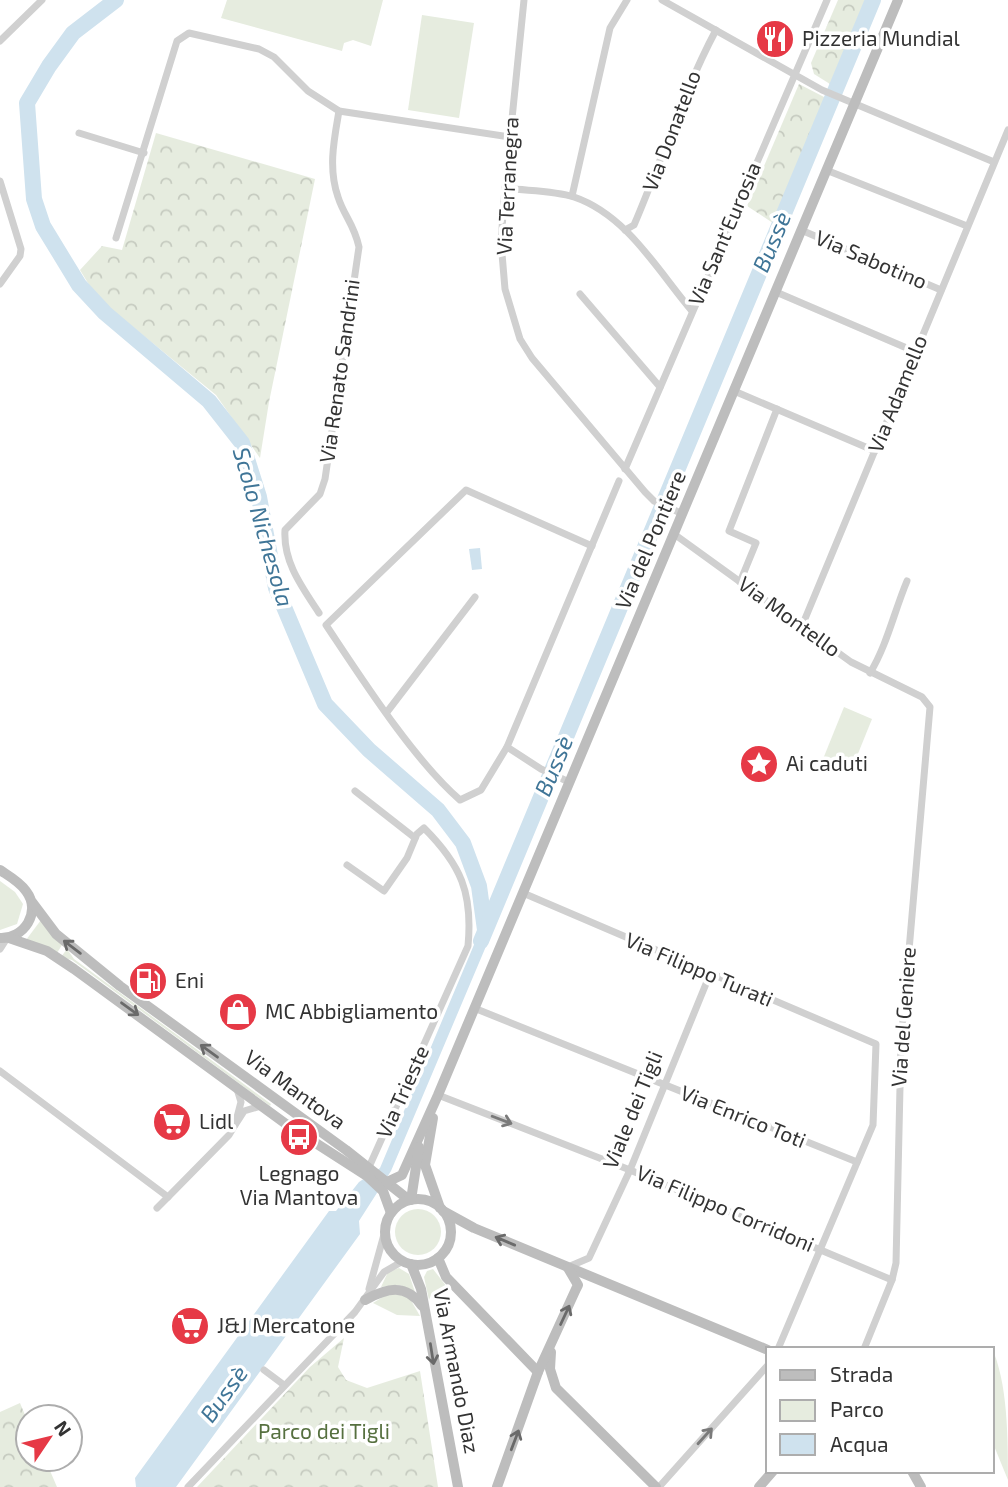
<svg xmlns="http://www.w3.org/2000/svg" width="1008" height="1487" viewBox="0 0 1008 1487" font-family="'Exo 2',sans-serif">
<defs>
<pattern id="forest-crowns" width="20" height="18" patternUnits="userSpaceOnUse" patternTransform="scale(1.75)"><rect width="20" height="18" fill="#e6ecdf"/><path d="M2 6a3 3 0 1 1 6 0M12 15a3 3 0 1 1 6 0" fill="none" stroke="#c6cbc0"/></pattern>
</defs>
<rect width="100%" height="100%" fill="#fff"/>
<g fill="#e6ecdf">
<polygon points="227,0 383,0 371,46 353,40 344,43 342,51 221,18"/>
<polygon points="422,15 474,23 459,118 408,110"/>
<polygon points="844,707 872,719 851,771 823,759"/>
<polygon points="0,881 15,892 23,904 17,924 0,930"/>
<polygon points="41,920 62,945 57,953 26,940"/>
<polygon points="67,949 74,959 271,1104 270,1106 72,960 61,957"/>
<circle cx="418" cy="1232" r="23"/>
<polygon points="399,1268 409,1274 415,1292 400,1285 381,1287 388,1272"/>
<polygon points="433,1269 447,1287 438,1295 431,1295 429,1300 424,1277 427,1271"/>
<polygon points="391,1292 409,1297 420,1316 397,1315 373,1303"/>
<path d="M991,1346c17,36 17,92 17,134l-16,-39v-92h-9z"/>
</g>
<g fill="url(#forest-crowns)">
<polygon points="838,0 865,0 830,84 814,74 811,63"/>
<polygon points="799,84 826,98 773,223 747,206"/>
<polygon points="156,133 315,179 269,402 260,458 216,395 106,305 94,293 80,270 102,246 122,250"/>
<polygon points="344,1338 338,1367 346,1380 367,1388 420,1371 438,1487 197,1487 310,1367"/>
<polygon points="20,1403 28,1422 28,1459 45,1459 57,1487 0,1487 0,1412"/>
</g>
<g fill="#cfe2ee">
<polygon points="480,548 482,569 472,570 469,549"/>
<polygon points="484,921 495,925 391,1171 359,1221 360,1234 176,1487 136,1487 135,1478 329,1211 336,1211 359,1182 380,1168"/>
</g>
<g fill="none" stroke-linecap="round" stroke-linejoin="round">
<g stroke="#cfe2ee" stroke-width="16">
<polyline points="116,0 73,33 49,66 27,103 34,199 43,226 79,285 105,313 209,401 242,443 259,497 276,588 325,704 369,750 438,810 463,843 479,886 485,930"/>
<polyline points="481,941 873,0"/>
</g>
<g stroke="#d0d0d0" stroke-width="7">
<polyline points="524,0 505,188 501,242 505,289 520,339 532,358 645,492 654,501 683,514"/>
<polyline points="662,0 822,90 994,162"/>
<polyline points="0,41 42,0"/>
<polyline points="79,133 144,153"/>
<polyline points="826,170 967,226"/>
<polyline points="0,181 21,249 20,256 0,284"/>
<path d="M505,188c22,3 48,2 69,9 53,18 84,74 118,114"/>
<polyline points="572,196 610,28 627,0"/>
<path d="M625,230l9,-5c28,-65 49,-133 82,-195"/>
<polyline points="801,230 941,290"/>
<polyline points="116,238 177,41 189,33 259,49 274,57 308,91 339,111 510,137"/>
<polyline points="776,292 916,352"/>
<polyline points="580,294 660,387"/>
<polyline points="734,391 875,451"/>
<polyline points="625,469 827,0"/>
<polyline points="674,534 851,662 922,697 930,707 901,1043 896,1263 892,1280 864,1349"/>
<polyline points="740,582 756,543 729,531 777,409"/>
<path d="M319,613c-17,-26 -36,-51 -34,-83l35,-36 5,-15 34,-232c-5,-23 -15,-31 -21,-50 -10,-29 -4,-57 1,-86"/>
<polyline points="802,626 1008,130"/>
<path d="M870,673c17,-28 24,-61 37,-92"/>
<polyline points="387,712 475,597"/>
<path d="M507,747l-26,43 -21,10c-47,-41 -98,-121 -134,-175l140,-135 126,56"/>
<polyline points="569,782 541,769 507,747 619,481"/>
<polyline points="355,791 415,838"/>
<path d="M347,865l37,26 23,-33 10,-24 7,-6c37,37 49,65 44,118l-99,221"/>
<polyline points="523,893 876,1044 873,1125 778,1349"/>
<polyline points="0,949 7,938"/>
<polyline points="474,1008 857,1162"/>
<polyline points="0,1071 168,1197 229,1135 235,1125"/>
<polyline points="237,1089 241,1102 235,1125 244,1111 261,1106"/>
<polyline points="438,1095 630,1170 892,1280"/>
<polyline points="157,1208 168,1197"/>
<polyline points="568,1267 589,1258 630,1170 710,974"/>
<polyline points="369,1289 385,1231"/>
<polyline points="264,1370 284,1385"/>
<polyline points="188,1487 355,1312 384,1272 403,1261"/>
<polyline points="659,1487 768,1365"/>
</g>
<g stroke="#bdbdbd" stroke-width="10">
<path d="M0,870c9,6 20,12 26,21 16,21 -2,48 -26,47"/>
<polyline points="32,902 56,934 120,986 346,1150 409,1200"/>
<polyline points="9,938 47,951 74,969 286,1124 367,1176 383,1191 391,1213"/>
<polyline points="433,1118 425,1165 440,1208"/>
<polyline points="387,1182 402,1175 438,1095 898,0"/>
<circle cx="418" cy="1232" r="33"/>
<polyline points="411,1200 419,1147"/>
<polyline points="443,1211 474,1228 768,1350"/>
<polyline points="438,1258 446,1277 538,1372"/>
<polyline points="411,1264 421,1289 458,1487"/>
<path d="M365,1300c22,-12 41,-17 57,6"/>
<polyline points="551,1352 550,1369 556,1388 656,1487"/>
<polyline points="912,1471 921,1487"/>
<polyline points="497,1487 538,1372 576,1289 578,1285 568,1268"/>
<polyline points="759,1487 773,1471"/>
</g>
</g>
<defs><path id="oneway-shaft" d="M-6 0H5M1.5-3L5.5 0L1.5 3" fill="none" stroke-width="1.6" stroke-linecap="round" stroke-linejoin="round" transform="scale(1.75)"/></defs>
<g stroke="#6a6a6a">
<use href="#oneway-shaft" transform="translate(72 947) rotate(-143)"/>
<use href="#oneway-shaft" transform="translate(130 1009) rotate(36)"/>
<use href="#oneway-shaft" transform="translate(209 1051) rotate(-144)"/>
<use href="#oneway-shaft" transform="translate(505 1241) rotate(-157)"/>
<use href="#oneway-shaft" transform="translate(565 1315) rotate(-65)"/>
<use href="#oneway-shaft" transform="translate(432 1354) rotate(81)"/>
<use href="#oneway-shaft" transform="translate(515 1440) rotate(-69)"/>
</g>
<g stroke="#7a7a7a">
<use href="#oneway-shaft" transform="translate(502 1120) rotate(21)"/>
<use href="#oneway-shaft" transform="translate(705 1436) rotate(-48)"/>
</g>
<defs>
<symbol id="restaurant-disc" viewBox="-11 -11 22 22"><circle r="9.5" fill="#e63946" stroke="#fff"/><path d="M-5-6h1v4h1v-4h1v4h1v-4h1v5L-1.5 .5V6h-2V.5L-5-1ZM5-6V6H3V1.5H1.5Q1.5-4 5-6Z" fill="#fff"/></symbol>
<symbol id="sight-disc" viewBox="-11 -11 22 22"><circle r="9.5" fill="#e63946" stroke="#fff"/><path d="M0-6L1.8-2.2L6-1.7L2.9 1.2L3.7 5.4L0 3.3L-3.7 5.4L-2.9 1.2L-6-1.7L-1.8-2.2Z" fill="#fff"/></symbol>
<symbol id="fuel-disc" viewBox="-11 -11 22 22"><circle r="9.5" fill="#e63946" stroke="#fff"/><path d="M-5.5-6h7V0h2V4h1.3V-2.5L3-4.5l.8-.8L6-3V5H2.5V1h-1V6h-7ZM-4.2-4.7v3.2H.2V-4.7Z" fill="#fff"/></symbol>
<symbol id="shop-disc" viewBox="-11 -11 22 22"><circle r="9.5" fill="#e63946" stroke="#fff"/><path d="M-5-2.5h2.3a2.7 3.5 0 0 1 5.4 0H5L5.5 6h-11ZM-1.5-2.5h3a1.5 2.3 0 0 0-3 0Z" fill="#fff"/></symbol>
<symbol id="supermarket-disc" viewBox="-11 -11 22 22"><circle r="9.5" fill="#e63946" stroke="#fff"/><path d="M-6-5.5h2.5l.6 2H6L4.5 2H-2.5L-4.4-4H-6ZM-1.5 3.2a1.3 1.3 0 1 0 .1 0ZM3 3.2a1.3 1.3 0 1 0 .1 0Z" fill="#fff"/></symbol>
<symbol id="bus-disc" viewBox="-11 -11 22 22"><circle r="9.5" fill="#e63946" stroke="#fff"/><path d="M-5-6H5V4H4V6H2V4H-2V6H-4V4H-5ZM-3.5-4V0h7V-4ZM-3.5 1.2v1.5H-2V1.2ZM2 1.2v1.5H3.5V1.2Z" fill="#fff"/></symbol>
</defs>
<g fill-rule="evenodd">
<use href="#restaurant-disc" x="753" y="17" width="44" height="44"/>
<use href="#sight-disc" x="737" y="742" width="44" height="44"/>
<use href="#fuel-disc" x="126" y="959" width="44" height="44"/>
<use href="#shop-disc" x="216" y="990" width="44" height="44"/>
<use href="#supermarket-disc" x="150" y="1100" width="44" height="44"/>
<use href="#bus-disc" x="277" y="1115" width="44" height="44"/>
<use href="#supermarket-disc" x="168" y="1304" width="44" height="44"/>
</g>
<g text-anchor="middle" stroke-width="7" stroke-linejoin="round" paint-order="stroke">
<g font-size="21" fill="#333" stroke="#fff" text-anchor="start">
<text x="802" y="46">Pizzeria Mundial</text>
<text x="786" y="771">Ai caduti</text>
<text x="175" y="988">Eni</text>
<text x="265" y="1019">MC Abbigliamento</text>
<text x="199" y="1129">Lidl</text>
<text x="299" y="1181" text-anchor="middle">Legnago<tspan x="299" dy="24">Via Mantova</tspan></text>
<text x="217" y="1333">J&amp;J Mercatone</text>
</g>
<g font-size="21" fill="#333" stroke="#fff">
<text transform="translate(672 131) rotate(-69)" y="7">Via Donatello</text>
<text transform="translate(508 186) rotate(-87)" y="7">Via Terranegra</text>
<text transform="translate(725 234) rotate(-67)" y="7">Via Sant'Eurosia</text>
<text transform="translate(871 260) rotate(23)" y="7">Via Sabotino</text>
<text transform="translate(340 371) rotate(-82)" y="7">Via Renato Sandrini</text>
<text transform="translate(898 394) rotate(-68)" y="7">Via Adamello</text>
<text transform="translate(651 540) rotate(-67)" y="7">Via del Pontiere</text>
<text transform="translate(789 617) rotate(36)" y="7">Via Montello</text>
<text transform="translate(699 970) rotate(23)" y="7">Via Filippo Turati</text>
<text transform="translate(904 1017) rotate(-86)" y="7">Via del Geniere</text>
<text transform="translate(295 1090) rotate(36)" y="7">Via Mantova</text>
<text transform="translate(403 1092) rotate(-66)" y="7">Via Trieste</text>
<text transform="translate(633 1110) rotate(-68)" y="7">Viale dei Tigli</text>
<text transform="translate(743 1117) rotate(22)" y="7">Via Enrico Toti</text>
<text transform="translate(725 1209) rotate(23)" y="7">Via Filippo Corridoni</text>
<text transform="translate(456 1371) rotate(79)" y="7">Via Armando Diaz</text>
</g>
<g font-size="21" fill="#56703f" stroke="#fff">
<text x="324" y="1439">Parco dei Tigli</text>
</g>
<g font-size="23" font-style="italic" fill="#3f7597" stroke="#fff">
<text transform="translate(772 242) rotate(-67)" y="8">Bussè</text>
<text transform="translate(263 527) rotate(74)" y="8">Scolo Nichesola</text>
<text transform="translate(554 766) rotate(-67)" y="8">Bussè</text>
<text transform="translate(224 1394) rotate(-54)" y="8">Bussè</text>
</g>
</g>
<rect x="766" y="1347" width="228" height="126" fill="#ffffff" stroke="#adadad" stroke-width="2"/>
<rect x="780" y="1370" width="35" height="10" fill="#bdbdbd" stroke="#adadad" stroke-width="2"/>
<text x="830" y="1382" font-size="21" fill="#333333">Strada</text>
<rect x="780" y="1400" width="35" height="21" fill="#e6ecdf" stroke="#adadad" stroke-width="2"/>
<text x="830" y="1417" font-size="21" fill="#333333">Parco</text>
<rect x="780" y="1434" width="35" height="21" fill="#cfe2ee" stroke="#adadad" stroke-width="2"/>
<text x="830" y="1452" font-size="21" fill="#333333">Acqua</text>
<g transform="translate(49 1438) rotate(55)"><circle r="33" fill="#ffffff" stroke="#adadad" stroke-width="2"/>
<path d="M0-5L12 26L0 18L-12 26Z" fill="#e63946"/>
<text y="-10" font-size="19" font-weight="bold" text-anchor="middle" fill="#333333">N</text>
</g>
</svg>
